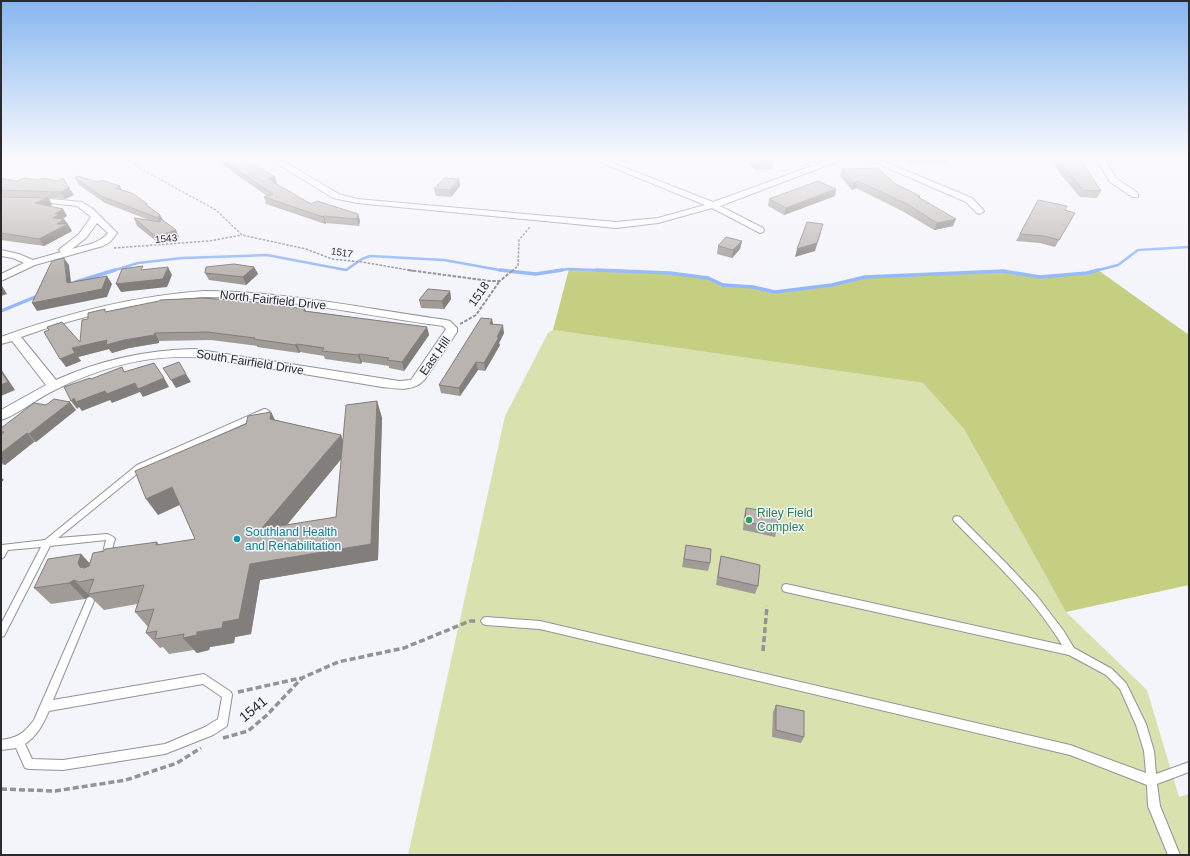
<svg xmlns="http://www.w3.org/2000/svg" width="1190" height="856" viewBox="0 0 1190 856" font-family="Helvetica,sans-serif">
<rect width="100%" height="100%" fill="#f4f4fb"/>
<polygon fill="#d9e1af" points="553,330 923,383 964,429 1066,612 1147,690 1179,797 1189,794 1189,855 408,855 505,416 548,333"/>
<polygon fill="#c4cf81" points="569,269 637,271 708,278 717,282 775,292 832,285 865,277 1003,271 1040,277 1087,273 1098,270 1189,335 1189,585 1066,612 964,429 923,383 553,330"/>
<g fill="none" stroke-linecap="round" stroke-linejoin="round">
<g stroke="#93b8f9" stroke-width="2.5">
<polyline points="112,271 138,263 182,258 267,255 346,270 362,259 370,256 444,260 505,271"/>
<polyline points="555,271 569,269 621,271"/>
<polyline points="1002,271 1003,271"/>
<polyline points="1095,271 1118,265 1138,250 1189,247"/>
</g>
<g stroke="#93b8f9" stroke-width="3.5">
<polyline points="500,270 536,274 562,270"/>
<polyline points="596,270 670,273 708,278 723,285 753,287 775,292 832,285 865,277 1003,271 1040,277 1087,273 1098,270"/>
<polyline points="76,282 115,270"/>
<polyline points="1,311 40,295"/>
</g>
<defs>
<g id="service">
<path d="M264,409h2l3,2 -1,2 -125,56 -85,69 49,-4c3,1 6,2 8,5l-6,20 -3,2 -3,-2 -1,-2 4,-17 -56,6 -46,90 -3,1v-13l40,-77 -33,3 -4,7 -3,2v-12l1,-2 43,-5 92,-75z"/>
<path d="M957,516l3,1 46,46 31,33 26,34 11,18 38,21 14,14 20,41 8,27 2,23 33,-12v10l-32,12 3,22 20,49h-12l-20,-49 -1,-21 -77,-30 -530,-126 -54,-4 -3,-1 -2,-3 2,-3 3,-1 54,4 530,124 76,28 -2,-22 -8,-26 -16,-36 -14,-14 -37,-20 -283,-63 -3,-1 -1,-3 1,-3 3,-1 276,61c-28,-47 -70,-85 -108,-124l-1,-2 1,-2z"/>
<path d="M90,597l3,1 1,3 -41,99 151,-26 27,18 1,3 -5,31 -14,9 -48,19 -102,16 -34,-1 -4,-1 -9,-20 -15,2v-10c17,-2 23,-7 33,-20l52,-119 1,-3zM203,684l19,13 -4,22 -13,8 -40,17 -102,16 -31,-1 -7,-15c13,-9 18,-20 24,-33z"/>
</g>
<g id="minor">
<polygon points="270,159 280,159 339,194 357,199 616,222 658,218 705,205 592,159 603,159 713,202 812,166 796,159 808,159 819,163 832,159 844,159 720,206 763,228 764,230 763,232 760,233 712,208 658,223 616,228 357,203 333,198"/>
<polygon points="867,159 878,159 972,198 984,211 980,214 977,213 966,202"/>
<polygon points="1096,159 1104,159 1116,178 1138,193 1138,197 1132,197 1110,182"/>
<path d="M1,198l50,1 31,3 11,7 24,24 -7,9 -7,4 -68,19 -34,16v-7l23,-11 -11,-5 -12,-2v-6l18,4 14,6 28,-8 -2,-2 2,-2 18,-14 12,-17 -14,-11 -26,-3 -50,-1zM97,223l11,10c-9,11 -23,12 -36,16l14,-11z"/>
<path d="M204,291c81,0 162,18 242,29l4,1 7,7v4l-32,47c-11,13 -27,10 -43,8l-169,-28c-57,-8 -114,8 -164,34 -15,8 -34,23 -48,27v-10l45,-25 -34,-44 -11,3v-7c66,-24 132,-41 203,-46zM204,297c80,0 159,18 239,29l3,3 -35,51 -12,1 -205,-32c-48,1 -94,11 -138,31l-35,-43c59,-21 120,-36 183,-40z"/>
</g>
</defs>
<use href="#service" stroke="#929299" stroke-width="2"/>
<use href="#minor" stroke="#929299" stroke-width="2"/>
<g stroke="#929297" stroke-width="1.5" stroke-dasharray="2.5 1.5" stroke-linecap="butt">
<polyline points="137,159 135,164 141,169 216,210 242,235 306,249 332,259 362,262 414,271"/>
<polyline points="114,248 209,241 242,235"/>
<polyline points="512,271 518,266 519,240 530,227"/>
</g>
<g stroke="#929297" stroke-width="2" stroke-dasharray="3.5 1.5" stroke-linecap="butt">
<polyline points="408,270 490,281 500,281 513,270"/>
<polyline points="460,324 476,315 499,282"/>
</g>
<g stroke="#929297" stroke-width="3.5" stroke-dasharray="6 3" stroke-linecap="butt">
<polyline points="763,651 767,606"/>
<polyline points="238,692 301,678"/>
<polyline points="223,738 248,731 267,715 302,678 338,662 404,648 470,621 477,621"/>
<polyline points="1,789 55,791 126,780 177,763 201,748"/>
</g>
<use href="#service" fill="#fff" fill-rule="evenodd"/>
<use href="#minor" fill="#fff" fill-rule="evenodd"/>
</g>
<g fill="#a09b97" fill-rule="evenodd">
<polygon points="220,159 244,159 277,184 311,204 358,214 360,221 359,226 326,223 325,224 266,204 264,197 267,196 223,165"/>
<polygon points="746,159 772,159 774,162 772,169 754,170"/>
<polygon points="908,159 948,159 946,164 907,163"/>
<polygon points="1052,159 1080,159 1101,191 1097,198 1080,197 1061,175"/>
<polygon points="842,169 894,183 920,196 920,198 953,226 934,230 904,212 856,188 852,190 840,176"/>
<polygon points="1,178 16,181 69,188 74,195 65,199 49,198 52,205 49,206 63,209 67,216 63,218 68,224 72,231 44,246 1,240"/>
<polygon points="75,178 122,190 148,206 160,215 163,220 179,237 160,244 137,226 134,218 149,220 105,203 79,185"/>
<polygon points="459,179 460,186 451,197 436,196 434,189"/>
<polygon points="835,196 784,215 768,206 769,199"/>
<polygon points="1038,200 1065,210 1075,213 1055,247 1040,243 1016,241"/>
<polygon points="742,241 740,249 732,258 717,254 718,246"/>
<polygon points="254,267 258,274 246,285 209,280 205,273"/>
<polygon points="450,291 451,299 444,309 421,308 419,300"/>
<polygon points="305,309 306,311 427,327 429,335 404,371 389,368 389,366 362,362 361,364 325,359 324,356 300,352 299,353 257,347 257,346 211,340 159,341 159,343 129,348 112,353 109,349 78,357 81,361 66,367 80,342 107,311"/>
<polygon points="492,319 493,324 504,333 499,343 500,345 485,371 478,370 460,396 441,393 439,385"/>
<path d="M377,401l5,17 -4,142 -118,20 -9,54 -16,3 -1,6 -24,4 -1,3 -12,3 -3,-3 -25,4 -6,-7 -3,1 -14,-15 2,-6 -13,-15 2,-8 -33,6 -14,-14 -5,3 -34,5 -17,-16 47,-34 8,9 15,-12 53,-9 2,3 36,-6 -15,-34 -22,10 88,-91 25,-12 4,8 66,15 2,7zM342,458l-6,59 -49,8z"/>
<polygon points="76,410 36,442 34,442 5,465 1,464 1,428"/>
<polygon points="746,508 777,528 775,537 743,530 744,516"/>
<polygon points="686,545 710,563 708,571 682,567"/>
<polygon points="721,556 758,586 755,594 716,585 719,564"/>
<polygon points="776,705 804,737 801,743 772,737 773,712"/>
</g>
<g fill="#827e7b">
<polygon points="275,177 277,184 268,179"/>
<polygon points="459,179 460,186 451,197 450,190"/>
<polygon points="858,181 856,188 852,190 854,183"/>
<polygon points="120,186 123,193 116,188"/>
<polygon points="69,188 74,195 65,199 61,192"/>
<polygon points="836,189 835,196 784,215 786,208"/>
<polygon points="48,198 52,205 40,211 35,203"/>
<polygon points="63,209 67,216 62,219 64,219 72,231 44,246 39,239 55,214"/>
<polygon points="358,214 360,221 359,226 357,219"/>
<polygon points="160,215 164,222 162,226 158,218"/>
<polygon points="324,216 326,223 325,224 323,217"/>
<polygon points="956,219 953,226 934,230 937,223"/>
<polygon points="176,230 179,237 160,244 156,237"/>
<polygon points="821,232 815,251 795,257 797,249"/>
<polygon points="742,241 740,249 732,258 733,250"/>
<polygon points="64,258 69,265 72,291 67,283"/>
<polygon points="168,267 172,275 167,287 121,292 116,284"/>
<polygon points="254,267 258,274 246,285 243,277"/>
<polygon points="107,276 112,284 107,297 37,311 32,303"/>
<polygon points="1,286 2,286 7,294 1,296"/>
<polygon points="450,291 451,299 444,309 442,301"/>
<polygon points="492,319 493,327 490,324"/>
<polygon points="503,325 504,333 499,343 500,345 485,371 484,363"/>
<polygon points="427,327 429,335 404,371 402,362"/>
<polygon points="155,333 159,341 159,343 129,348 112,353 109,349 78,357 81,361 66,367 60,359 72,348 107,340 124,340"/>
<polygon points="297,344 300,352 299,353 295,345"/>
<polygon points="359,354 362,362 361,364 358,355"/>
<polygon points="476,362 478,370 460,396 459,388"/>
<polygon points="1,369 15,390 1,396"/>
<polygon points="186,374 191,382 176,388 171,380"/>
<polygon points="164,378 169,387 143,397 140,392 112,403 110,400 82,411 79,407 77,409 71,401 74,398 105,391 135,383"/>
<polygon points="377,401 382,418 378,560 260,580 251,634 235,637 234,643 210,647 209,650 197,653 183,638 223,622 250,564 371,544"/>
<polygon points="70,402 76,410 36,442 29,434"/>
<polygon points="271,412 279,429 270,419"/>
<polygon points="27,433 34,442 5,465 1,461 1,453"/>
<polygon points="341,435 347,452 270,545 261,529"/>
<polygon points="1,477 4,480 1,482"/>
<polygon points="172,487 183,503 158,515 146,499"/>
<polygon points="81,554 96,570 80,567 78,563"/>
<polygon points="74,580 90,596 85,599 69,583"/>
</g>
<g fill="#bab4b0" stroke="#827e7b">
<polygon points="221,159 244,159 251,162 275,177 268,179 311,204 317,201 358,214 357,219 324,216 323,217 264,197 273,194"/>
<polygon points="752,159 772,159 774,162 755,163"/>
<polygon points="1059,159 1080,159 1101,191 1083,190 1065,168"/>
<polygon points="878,168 894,183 920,196 918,197 956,219 937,223 907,204 858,181 854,183 842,169"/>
<polygon points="77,176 98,182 102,180 120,186 116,188 134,194 147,204 145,204 160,215 158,218 101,196 75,178"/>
<polygon points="1,178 16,181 25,178 38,180 44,178 57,181 63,178 69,188 61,192 1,190"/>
<polygon points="444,178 459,179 450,190 434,189"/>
<polygon points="818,181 836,189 786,208 769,199"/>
<polygon points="1,197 48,198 35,203 63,209 55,214 60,214 53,218 64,219 57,224 68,224 39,239 1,233"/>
<polygon points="1038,200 1067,206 1065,210 1075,213 1059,240 1044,236 1020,234"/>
<polygon points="134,218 160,222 161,219 176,230 156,237"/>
<polygon points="807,222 823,224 817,243 797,249"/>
<polygon points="726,237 742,241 733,250 718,246"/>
<polygon points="64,258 67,283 107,276 102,289 32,303 52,261"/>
<polygon points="234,264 254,267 243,277 205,273 206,267"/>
<polygon points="143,266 141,270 168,267 163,279 116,284 122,269"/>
<polygon points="428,289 450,291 442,301 419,300"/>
<polygon points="203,298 245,301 305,309 304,311 427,327 402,362 387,360 389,358 359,354 358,355 322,351 324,348 297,344 295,345 254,339 255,338 207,332 155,333 154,335 124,340 106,345 107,340 72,348 75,353 60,359 44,332 49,330 47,327 62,322 80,342 82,320 88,319 88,313 105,309 105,312 159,301 160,300"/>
<polygon points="481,318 492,319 490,324 503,325 497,337 499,337 484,363 476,362 459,388 439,385"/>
<polygon points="179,362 186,374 171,380 163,368"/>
<polygon points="154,363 164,378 138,389 135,383 107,394 105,391 76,402 74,398 71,401 64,387 90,378 91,379 122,367 124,372"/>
<polygon points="1,371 8,382 1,385"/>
<polygon points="54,399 70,402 29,434 27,433 1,453 1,434 4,432 1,432 1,428 34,403 46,405"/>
<polygon points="377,401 371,544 250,564 239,619 223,622 222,628 197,632 197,635 183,638 184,634 155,639 157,631 146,633 154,609 135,612 144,585 88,594 94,579 79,582 74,580 69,583 34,588 48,559 81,554 78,563 80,567 84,568 89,566 93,553 104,551 105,549 157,542 156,545 195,539 172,487 146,499 135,471 246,424 248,416 271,412 270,419 341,435 261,529 336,517 346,405"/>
<polygon points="746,508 778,513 777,528 745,522"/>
<polygon points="686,545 711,549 710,563 684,559"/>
<polygon points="721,556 760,565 758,586 718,577"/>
<polygon points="776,705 804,711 804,737 776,730"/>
</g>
<linearGradient id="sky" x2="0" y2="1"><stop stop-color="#86b6ef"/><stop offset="0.57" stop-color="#fafafd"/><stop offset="1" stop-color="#fafafd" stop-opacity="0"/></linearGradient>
<rect width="1190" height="279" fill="url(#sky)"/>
<circle fill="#2e9e5b" stroke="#f4f4fb" stroke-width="1.5" cx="749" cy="520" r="4"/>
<circle fill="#0f9aa8" stroke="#f4f4fb" stroke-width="1.5" cx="237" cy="539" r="4"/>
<g text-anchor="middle" stroke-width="3" stroke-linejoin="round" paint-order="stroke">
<g font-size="10" fill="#2b2b2e" stroke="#f4f4fb">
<text transform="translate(166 238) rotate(-5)" y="4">1543</text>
<text transform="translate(342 252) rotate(9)" y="4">1517</text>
</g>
<g font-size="12" fill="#2b2b2e" stroke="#f4f4fb">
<text transform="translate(479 294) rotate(-55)" y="4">1518</text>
<text transform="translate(273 300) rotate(6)" y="4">North Fairfield Drive</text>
<text transform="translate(435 356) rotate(-55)" y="4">East Hill</text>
<text transform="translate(250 362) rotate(9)" y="4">South Fairfield Drive</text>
</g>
<g font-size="12" fill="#27864d" stroke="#f4f4fb" text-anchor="start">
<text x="757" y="517">Riley Field<tspan x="757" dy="14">Complex</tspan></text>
</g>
<g font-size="12" fill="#0d838f" stroke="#f4f4fb" text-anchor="start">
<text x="245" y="536">Southland Health<tspan x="245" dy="14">and Rehabilitation</tspan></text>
</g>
<g font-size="14" fill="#2b2b2e" stroke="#f4f4fb">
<text transform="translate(253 709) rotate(-40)" y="5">1541</text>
</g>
</g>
<rect width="1190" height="856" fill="none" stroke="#2b2b2e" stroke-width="4"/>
</svg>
